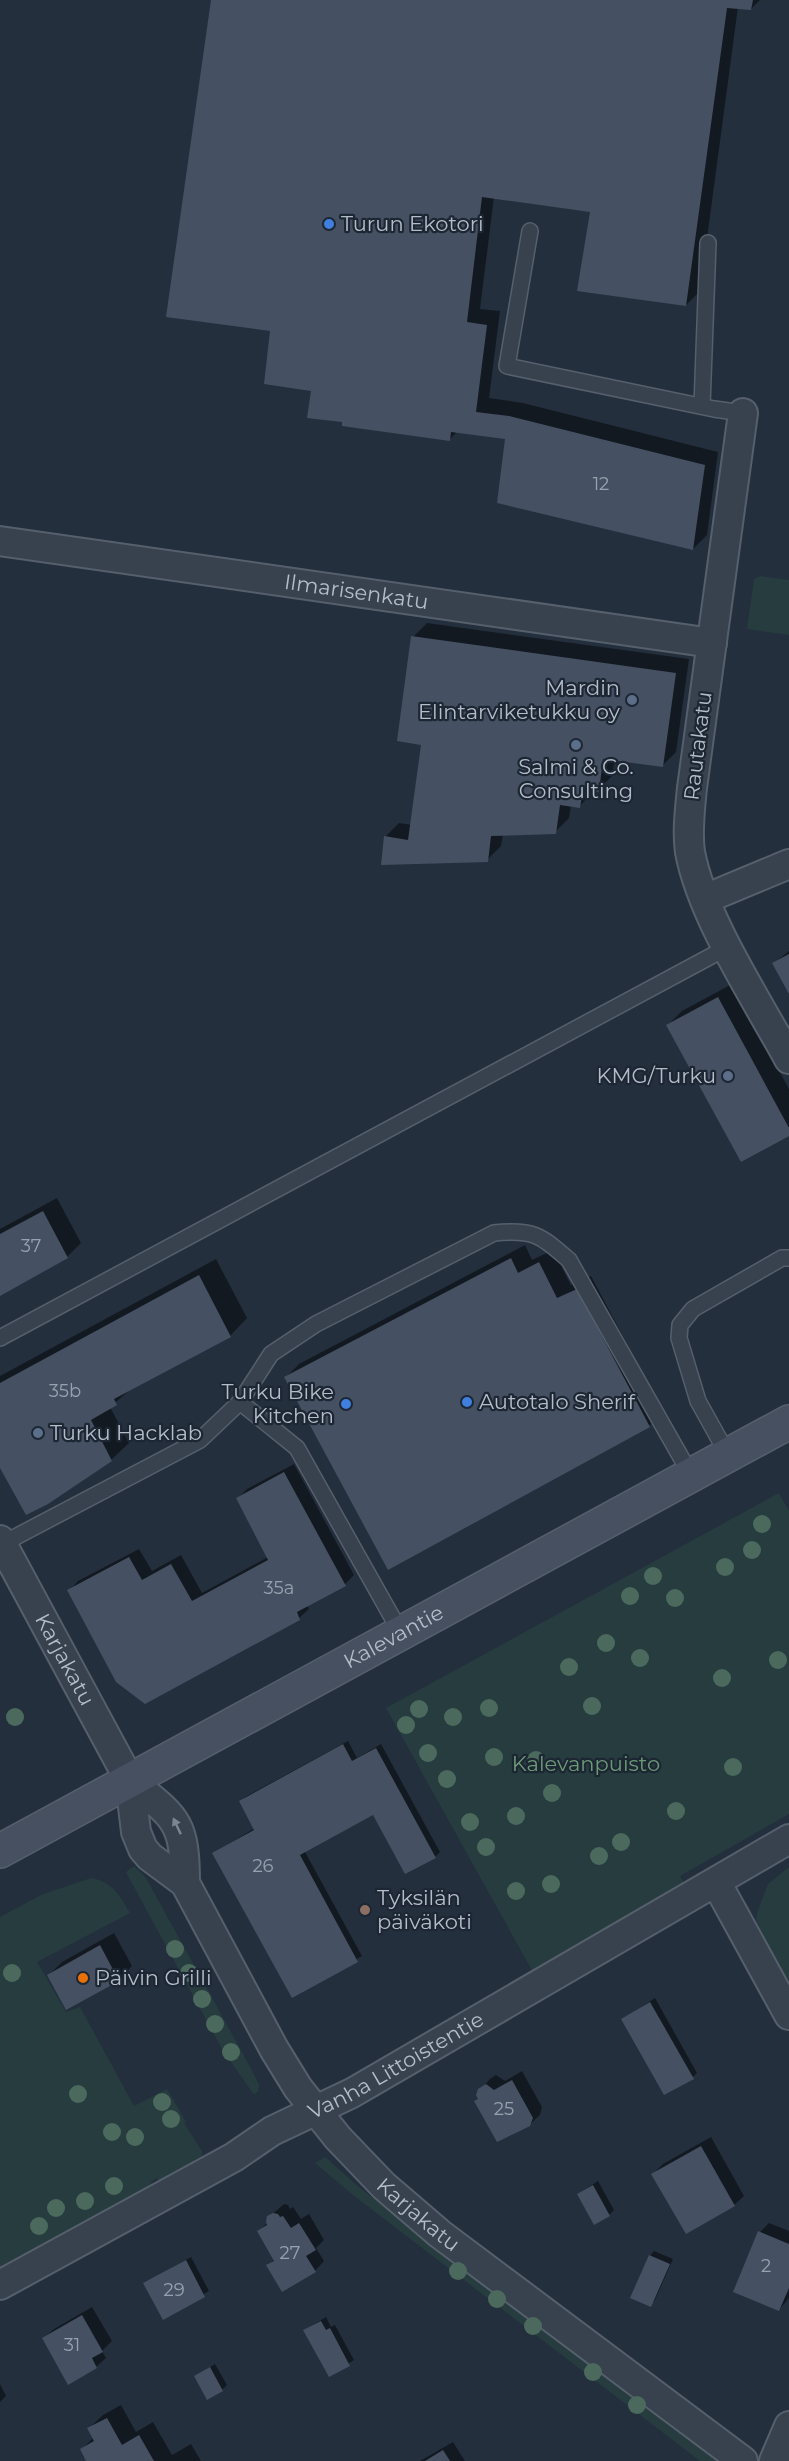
<svg xmlns="http://www.w3.org/2000/svg" width="789" height="2461" viewBox="0 0 789 2461" font-family="Montserrat,sans-serif">
<rect width="100%" height="100%" fill="#242f3e"/>
<g fill="#263c3f">
<polygon points="761,576 789,580 789,635 747,629 754,579"/>
<polygon points="779,1493 789,1511 789,1814 680,1876 686,1886 534,1974 386,1708"/>
<polygon points="134,1866 146,1878 248,2063 259,2085 258,2092 254,2094 252,2092 222,2049 128,1876 126,1872"/>
<polygon points="789,1867 789,1986 761,1937 756,1925 757,1913 768,1884"/>
<path d="M91,1878c21,3 29,18 39,35l-93,49 29,50 14,-5 54,99 33,-17 19,33 -2,1 18,28v5l-43,26 -2,-4 -6,4 1,4 -152,81v-350l41,-22z"/>
<polygon points="325,2157 359,2187 429,2242 718,2461 700,2461 353,2195 315,2163"/>
</g>
<g fill="#0007">
<polygon points="213,0 760,0 751,9 738,7 700,291 686,305 591,211 494,197 480,309 500,311 489,398 523,403 718,452 707,535 693,549 506,437 458,431 449,440 343,421 313,390 272,330"/>
<polygon points="427,623 689,659 676,752 662,766 615,759 612,776 598,790 594,790 580,806 571,805 569,818 555,832 503,834 501,846 487,860 385,837 399,823 412,825 422,743 413,637"/>
<polygon points="789,951 789,991 774,963"/>
<polygon points="732,984 789,1089 789,1134 668,1025 682,1011"/>
<polygon points="57,1198 81,1243 67,1257 0,1294 0,1229"/>
<polygon points="525,1245 532,1260 553,1250 571,1285 591,1276 663,1412 649,1426 389,1568 285,1378 299,1364"/>
<polygon points="216,1259 247,1318 230,1336 131,1389 110,1407 129,1443 111,1460 0,1465 0,1376"/>
<polygon points="294,1464 354,1575 345,1584 307,1605 309,1609 299,1618 69,1591 78,1581 139,1549 152,1571 181,1555 202,1593 268,1557 237,1499 247,1489"/>
<polygon points="348,1741 357,1758 381,1744 440,1852 435,1857 373,1813 304,1850 362,1956 292,1996 214,1853 255,1828 241,1802 245,1797"/>
<polygon points="114,1933 132,1966 119,1980 66,2008 48,1976 62,1962"/>
<polygon points="655,1998 697,2073 693,2077 623,2019"/>
<polygon points="522,2071 542,2107 540,2115 529,2125 508,2137 476,2101 479,2098 480,2090 490,2079 496,2075 505,2081"/>
<polygon points="711,2137 744,2196 734,2205 653,2174 663,2164"/>
<polygon points="598,2181 614,2210 609,2215 578,2194"/>
<polygon points="284,2204 288,2205 290,2209 293,2207 301,2219 309,2214 324,2240 316,2248 324,2261 315,2271 268,2265 275,2259 258,2232 268,2222 269,2217"/>
<polygon points="769,2223 789,2231 789,2298 779,2310 760,2232"/>
<polygon points="654,2251 673,2259 655,2300 650,2305 650,2256"/>
<polygon points="191,2257 209,2291 163,2318 145,2283"/>
<polygon points="92,2307 112,2341 102,2351 106,2358 96,2367 44,2338 54,2329"/>
<polygon points="326,2317 331,2327 335,2325 354,2360 329,2375 305,2330"/>
<polygon points="215,2364 227,2385 222,2390 196,2376"/>
<polygon points="0,2384 6,2396 0,2402"/>
<polygon points="121,2405 136,2432 153,2422 172,2455 191,2444 201,2461 88,2461 81,2450 94,2437 89,2428 103,2415"/>
<polygon points="453,2442 465,2461 420,2461"/>
</g>
<g fill="#455162">
<polygon points="211,0 753,0 751,10 727,8 686,306 577,291 590,212 482,197 467,322 487,325 476,412 509,416 705,465 693,550 497,503 505,439 451,432 450,441 342,426 342,422 307,418 311,391 264,384 270,331 166,317"/>
<polygon points="411,636 676,673 663,767 603,759 599,792 583,790 580,808 560,805 556,834 491,836 488,862 381,865 384,836 408,840 421,745 397,741"/>
<polygon points="789,954 789,994 772,963"/>
<polygon points="718,997 789,1128 789,1136 741,1162 666,1025"/>
<polygon points="43,1211 68,1258 0,1296 0,1234"/>
<polygon points="511,1258 518,1273 539,1262 557,1298 577,1289 650,1427 388,1570 284,1377"/>
<polygon points="199,1275 231,1337 114,1399 117,1405 91,1420 112,1461 48,1504 26,1515 0,1468 0,1383"/>
<polygon points="284,1472 346,1586 297,1612 300,1620 145,1704 116,1682 67,1590 129,1557 142,1580 171,1564 192,1601 268,1560 236,1498"/>
<polygon points="343,1744 352,1761 376,1748 436,1858 405,1874 373,1815 300,1855 358,1962 292,1998 212,1853 254,1830 239,1801"/>
<polygon points="100,1945 119,1981 66,2010 47,1975"/>
<polygon points="650,2002 694,2079 664,2095 621,2019"/>
<polygon points="512,2080 533,2118 530,2126 497,2142 474,2101 478,2099 476,2095 478,2089 486,2084 494,2090"/>
<polygon points="701,2146 735,2206 686,2234 651,2174"/>
<polygon points="593,2185 610,2216 594,2225 577,2194"/>
<polygon points="273,2213 278,2214 280,2217 283,2216 291,2228 299,2223 316,2250 306,2256 316,2272 282,2292 266,2265 274,2261 257,2231 267,2225 266,2222 267,2216"/>
<polygon points="758,2231 789,2244 789,2288 779,2311 733,2292"/>
<polygon points="649,2255 670,2264 651,2307 630,2298"/>
<polygon points="186,2260 205,2297 163,2320 143,2283"/>
<polygon points="82,2315 103,2352 92,2358 97,2368 68,2385 42,2338"/>
<polygon points="321,2321 326,2330 330,2328 350,2366 329,2377 303,2330"/>
<polygon points="210,2367 223,2391 207,2400 194,2376"/>
<polygon points="107,2418 122,2445 139,2435 154,2461 86,2461 80,2449 94,2441 87,2428"/>
<polygon points="443,2450 450,2461 425,2461"/>
</g>
<g fill="none" stroke-linecap="round" stroke-linejoin="round">
<defs>
<g id="service">
<polyline points="530,231 507,366 714,409 743,413"/>
<polyline points="702,406 708,243"/>
<polyline points="0,1338 728,947"/>
<polyline points="240,1402 297,1448 401,1633"/>
<polyline points="728,1455 698,1401 679,1338 680,1325 693,1309 782,1258 789,1258"/>
<path d="M2,1544l198,-104 40,-38 31,-48 45,-30 178,-91c40,-4 46,2 75,27l122,215"/>
</g>
<g id="minor">
<path d="M743,413l-51,375c-2,21 -5,43 -2,64 12,65 67,148 99,207"/>
<path id="s1" d="M0,541l712,102"/>
<polyline points="705,899 789,864"/>
<path id="s2" d="M0,1540l130,241 6,51 7,17 7,8 35,26 89,166 24,39 40,50 46,48 56,48 303,227"/>
<path d="M130,1781c46,37 55,40 55,102"/>
<polyline points="716,1882 789,2015"/>
<path id="s3" d="M0,2285l234,-128 38,-26 80,-38 437,-254"/>
<polyline points="774,2461 789,2426"/>
</g>
<g id="secondary">
<path id="s4" d="M0,1851l789,-429"/>
</g>
</defs>
<use href="#service" stroke="#565f6c" stroke-width="18"/>
<use href="#minor" stroke="#565f6c" stroke-width="32"/>
<use href="#secondary" stroke="#565f6c" stroke-width="36"/>
<use href="#service" stroke="#38414e" stroke-width="15"/>
<use href="#minor" stroke="#38414e" stroke-width="28"/>
<use href="#secondary" stroke="#465061" stroke-width="33"/>
</g>
<g fill="#4b6a5d">
<circle cx="762" cy="1524" r="9"/>
<circle cx="752" cy="1550" r="9"/>
<circle cx="725" cy="1567" r="9"/>
<circle cx="653" cy="1576" r="9"/>
<circle cx="630" cy="1596" r="9"/>
<circle cx="675" cy="1598" r="9"/>
<circle cx="606" cy="1643" r="9"/>
<circle cx="640" cy="1658" r="9"/>
<circle cx="778" cy="1660" r="9"/>
<circle cx="569" cy="1667" r="9"/>
<circle cx="722" cy="1678" r="9"/>
<circle cx="592" cy="1706" r="9"/>
<circle cx="489" cy="1708" r="9"/>
<circle cx="419" cy="1709" r="9"/>
<circle cx="15" cy="1717" r="9"/>
<circle cx="453" cy="1717" r="9"/>
<circle cx="406" cy="1725" r="9"/>
<circle cx="428" cy="1753" r="9"/>
<circle cx="494" cy="1757" r="9"/>
<circle cx="536" cy="1760" r="9"/>
<circle cx="733" cy="1767" r="9"/>
<circle cx="447" cy="1779" r="9"/>
<circle cx="552" cy="1793" r="9"/>
<circle cx="676" cy="1811" r="9"/>
<circle cx="516" cy="1816" r="9"/>
<circle cx="470" cy="1822" r="9"/>
<circle cx="621" cy="1842" r="9"/>
<circle cx="486" cy="1847" r="9"/>
<circle cx="599" cy="1856" r="9"/>
<circle cx="551" cy="1884" r="9"/>
<circle cx="516" cy="1891" r="9"/>
<circle cx="175" cy="1949" r="9"/>
<circle cx="12" cy="1973" r="9"/>
<circle cx="189" cy="1973" r="9"/>
<circle cx="202" cy="1999" r="9"/>
<circle cx="215" cy="2024" r="9"/>
<circle cx="231" cy="2052" r="9"/>
<circle cx="78" cy="2094" r="9"/>
<circle cx="162" cy="2102" r="9"/>
<circle cx="171" cy="2119" r="9"/>
<circle cx="112" cy="2132" r="9"/>
<circle cx="135" cy="2137" r="9"/>
<circle cx="114" cy="2186" r="9"/>
<circle cx="85" cy="2201" r="9"/>
<circle cx="56" cy="2208" r="9"/>
<circle cx="39" cy="2226" r="9"/>
<circle cx="458" cy="2271" r="9"/>
<circle cx="497" cy="2299" r="9"/>
<circle cx="533" cy="2326" r="9"/>
<circle cx="593" cy="2372" r="9"/>
<circle cx="637" cy="2405" r="9"/>
</g>
<defs><path id="oneway-solid" d="M-6-.8H1V-3.2L6.5 0L1 3.2V.8H-6Z" transform="scale(1.5)"/></defs>
<use fill="#7c8592" href="#oneway-solid" transform="translate(177 1826) rotate(-115)"/>
<g fill="#3f7fe0" stroke="#1d2633" stroke-width="2">
<circle cx="329" cy="224" r="6"/>
<circle cx="467" cy="1402" r="6"/>
<circle cx="346" cy="1404" r="6"/>
</g>
<g fill="#5c6f8a" stroke="#1d2633" stroke-width="2">
<circle cx="632" cy="700" r="6"/>
<circle cx="576" cy="745" r="6"/>
<circle cx="728" cy="1076" r="6"/>
<circle cx="38" cy="1433" r="6"/>
</g>
<circle fill="#8d6e63" stroke="#1d2633" stroke-width="2" cx="365" cy="1910" r="6"/>
<circle fill="#e8710a" stroke="#1d2633" stroke-width="2" cx="83" cy="1978" r="6"/>
<g text-anchor="middle" stroke-width="4.5" stroke-linejoin="round" paint-order="stroke">
<g font-size="18" fill="#98a1af">
<text x="601" y="490">12</text>
<text x="31" y="1252">37</text>
<text x="65" y="1397">35b</text>
<text x="279" y="1594">35a</text>
<text x="263" y="1872">26</text>
<text x="504" y="2115">25</text>
<text x="290" y="2259">27</text>
<text x="766" y="2272">2</text>
<text x="174" y="2296">29</text>
<text x="72" y="2351">31</text>
</g>
<g font-size="21" fill="#b4bcc9" stroke="#1d2633" text-anchor="start">
<text x="341" y="231">Turun Ekotori</text>
<text x="620" y="695" text-anchor="end">Mardin<tspan x="620" dy="24">Elintarviketukku oy</tspan></text>
<text x="576" y="774" text-anchor="middle">Salmi &amp; Co.<tspan x="576" dy="24">Consulting</tspan></text>
<text x="716" y="1083" text-anchor="end">KMG/Turku</text>
<text x="334" y="1399" text-anchor="end">Turku Bike<tspan x="334" dy="24">Kitchen</tspan></text>
<text x="479" y="1409">Autotalo Sherif</text>
<text x="50" y="1440">Turku Hacklab</text>
<text x="377" y="1905">Tyksilän<tspan x="377" dy="24">päiväkoti</tspan></text>
<text x="95" y="1985">Päivin Grilli</text>
</g>
<g font-size="21" fill="#b4bcc9" stroke="#1d2633">
<text dy="7" stroke="none"><textPath href="#s1" startOffset="360">Ilmarisenkatu</textPath></text>
<text transform="translate(698 746) rotate(-83)" y="7">Rautakatu</text>
<text dy="7" stroke="none"><textPath href="#s4" startOffset="448">Kalevantie</textPath></text>
<text dy="7" stroke="none"><textPath href="#s2" startOffset="136">Karjakatu</textPath></text>
<text dy="7" stroke="none"><textPath href="#s3" startOffset="453">Vanha Littoistentie</textPath></text>
<text dy="7" stroke="none"><textPath href="#s2" startOffset="807">Karjakatu</textPath></text>
</g>
<g font-size="21" fill="#6b9a76" stroke="#1d2633">
<text x="586" y="1771">Kalevanpuisto</text>
</g>
</g>
</svg>
